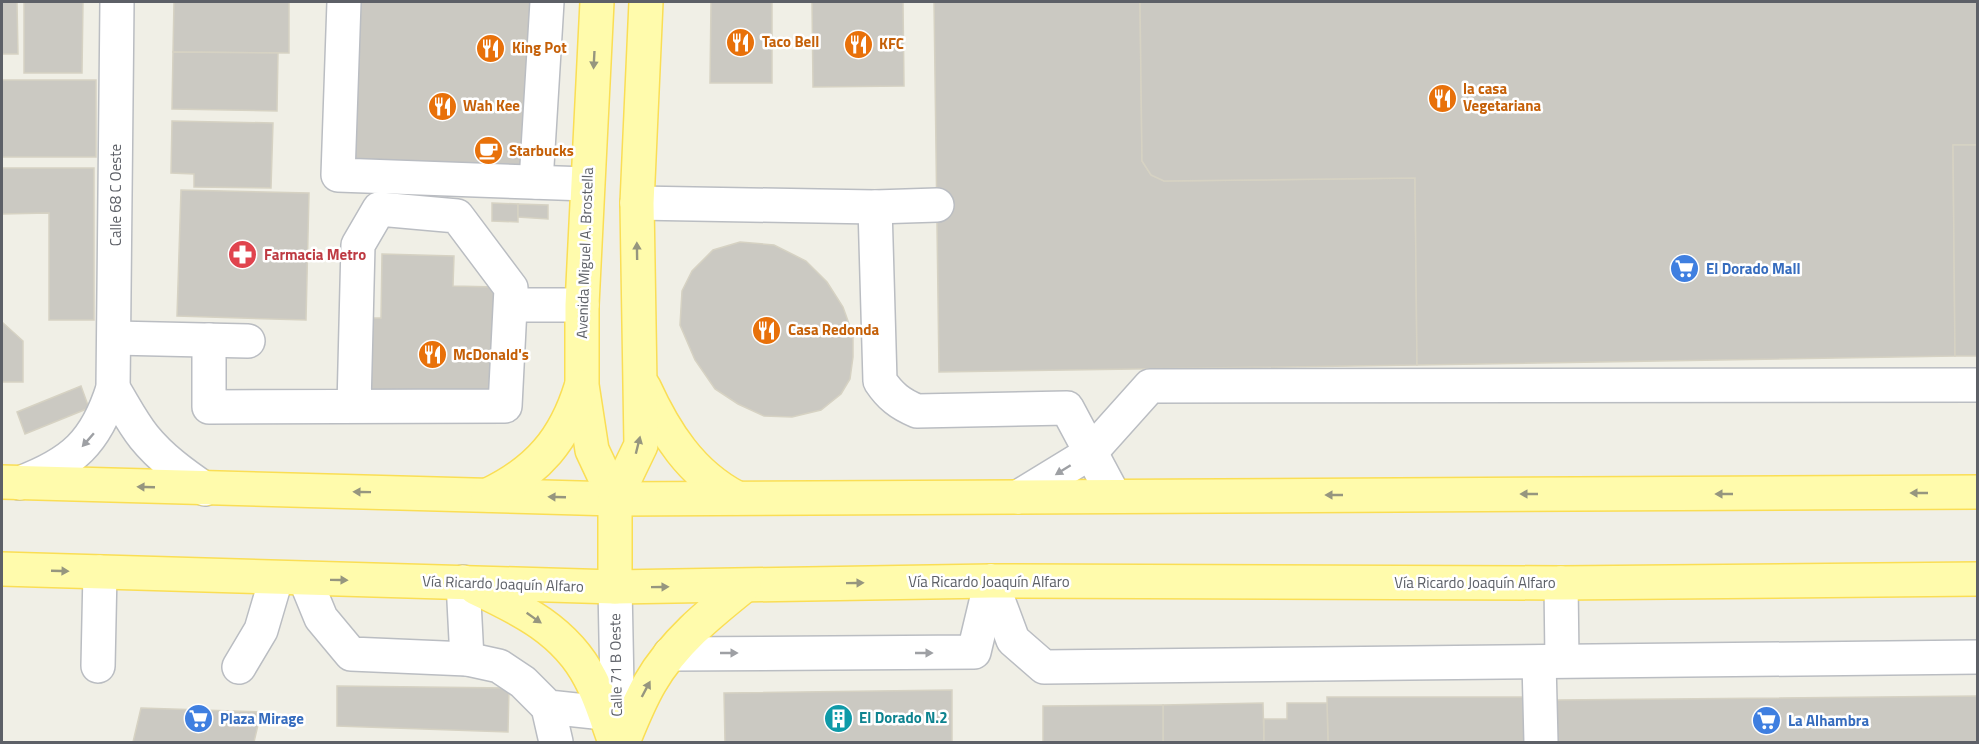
<svg xmlns="http://www.w3.org/2000/svg" width="1979" height="744" viewBox="0 0 1979 744" font-family="'Titillium Web',sans-serif">
<rect width="100%" height="100%" fill="#f0efe6"/>
<g fill="#cbc9c2" stroke="#d6d2c3" stroke-width="1.5">
<polygon points="2,2 17,2 18,54 2,54"/>
<polygon points="24,2 83,2 82,73 24,73"/>
<polygon points="174,2 289,2 289,53 173,52"/>
<polygon points="358,2 536,2 529,174 351,167"/>
<polygon points="711,2 772,2 772,83 710,83"/>
<polygon points="812,2 903,2 904,86 813,87"/>
<polygon points="934,2 1140,2 1142,161 1151,175 1164,181 1415,178 1417,365 939,372"/>
<polygon points="1140,2 1978,2 1978,145 1953,145 1955,356 1417,365 1415,178 1164,181 1151,175 1142,161"/>
<polygon points="173,52 278,53 277,111 172,109"/>
<rect x="2" y="80" width="94" height="77"/>
<polygon points="172,121 273,123 271,188 194,187 194,174 171,173"/>
<polygon points="1953,145 1978,145 1978,356 1955,356"/>
<polygon points="2,168 94,168 94,320 49,320 49,213 2,214 2,322 23,341 23,382 2,382"/>
<polygon points="181,190 309,193 306,320 177,316"/>
<polygon points="492,203 518,204 518,222 492,221"/>
<polygon points="518,204 548,205 548,219 518,217"/>
<polygon points="740,242 774,245 806,261 827,282 843,307 853,335 853,357 850,379 841,394 821,410 792,417 764,416 738,404 715,389 695,360 680,325 682,291 692,271 713,250"/>
<polygon points="382,254 454,256 453,286 497,287 495,396 368,393 370,318 381,318"/>
<polygon points="81,386 89,408 25,434 17,412"/>
<polygon points="337,686 509,688 508,732 337,726"/>
<polygon points="952,690 952,742 725,742 724,693"/>
<polygon points="1978,696 1978,742 1557,742 1557,700"/>
<polygon points="1327,697 1531,697 1531,742 1328,742"/>
<polygon points="1263,703 1264,742 1163,742 1163,705"/>
<polygon points="1287,703 1327,703 1328,742 1264,742 1264,719 1287,719"/>
<polygon points="1163,705 1163,742 1043,742 1043,706"/>
<polygon points="141,708 261,712 254,742 133,742"/>
</g>
<g fill="none" stroke-linecap="round" stroke-linejoin="round">
<defs>
<g id="minor">
<polyline points="344,2 338,175 587,184"/>
<polyline points="536,182 547,2"/>
<polyline points="637,203 875,207 937,205"/>
<path d="M875,207l5,174c10,15 20,23 37,30l150,-3 47,88"/>
<polyline points="511,305 582,305"/>
<polyline points="115,338 248,341"/>
<polyline points="209,340 209,407 505,406 511,288 457,216 379,209 358,245 354,406"/>
<path d="M113,388c10,16 19,34 31,49 17,21 39,37 61,52"/>
<path d="M20,483c53,-20 76,-41 93,-95l4,-386"/>
<polyline points="1018,497 1090,453 1150,386 1978,385"/>
<polyline points="305,579 321,618 351,654 467,659 499,666 523,682 548,707 604,713"/>
<polyline points="991,581 1013,640 1044,667 1978,657"/>
<polyline points="463,582 467,659"/>
<polyline points="1561,583 1562,660"/>
<polyline points="615,587 618,738"/>
<polyline points="670,654 974,652 991,581"/>
<polyline points="1539,662 1541,742"/>
<polyline points="98,666 100,572"/>
<polyline points="239,667 261,630 276,579"/>
<polyline points="548,707 556,742"/>
</g>
<g id="major">
<polyline points="597,2 582,305 582,385 592,450 615,499"/>
<path d="M644,387c21,46 47,87 93,111"/>
<polyline points="2,482 615,499 1978,492"/>
<path d="M488,495c50,-24 77,-56 93,-108"/>
<polyline points="2,569 615,587 991,581 1561,583 1978,579"/>
<polyline points="615,587 615,499 641,445 637,203 646,2"/>
<path d="M476,588c45,21 90,43 114,90 11,20 17,43 25,64"/>
<path d="M623,742c8,-20 16,-40 27,-59 23,-40 59,-69 94,-97"/>
</g>
</defs>
<use href="#minor" stroke="#babdc2" stroke-width="36"/>
<use href="#major" stroke="#fade55" stroke-width="36"/>
<use href="#minor" stroke="#fff" stroke-width="33"/>
<use href="#major" stroke="#fffbac" stroke-width="33"/>
</g>
<defs><path id="oneway-solid" d="M-6-.8H1V-3.2L6.5 0L1 3.2V.8H-6Z" transform="scale(1.5)"/></defs>
<g fill="#96967f">
<use href="#oneway-solid" transform="translate(594 60) rotate(93)"/>
<use href="#oneway-solid" transform="translate(637 251) rotate(-91)"/>
<use href="#oneway-solid" transform="translate(638 445) rotate(-76)"/>
<use href="#oneway-solid" transform="translate(146 487) rotate(-178)"/>
<use href="#oneway-solid" transform="translate(362 492) rotate(-179)"/>
<use href="#oneway-solid" transform="translate(1919 493) rotate(180)"/>
<use href="#oneway-solid" transform="translate(1529 494) rotate(180)"/>
<use href="#oneway-solid" transform="translate(1724 494) rotate(180)"/>
<use href="#oneway-solid" transform="translate(1334 495) rotate(180)"/>
<use href="#oneway-solid" transform="translate(557 497) rotate(-178)"/>
<use href="#oneway-solid" transform="translate(60 571) rotate(2)"/>
<use href="#oneway-solid" transform="translate(339 580) rotate(1)"/>
<use href="#oneway-solid" transform="translate(855 583) rotate(-1)"/>
<use href="#oneway-solid" transform="translate(660 587) rotate(-1)"/>
<use href="#oneway-solid" transform="translate(534 618) rotate(35)"/>
<use href="#oneway-solid" transform="translate(646 689) rotate(-62)"/>
</g>
<g fill="#9ea0a4">
<use href="#oneway-solid" transform="translate(88 440) rotate(131)"/>
<use href="#oneway-solid" transform="translate(1063 470) rotate(148)"/>
<use href="#oneway-solid" transform="translate(729 653)"/>
<use href="#oneway-solid" transform="translate(924 653)"/>
</g>
<defs>
<symbol id="restaurant-disc" viewBox="-11 -11 22 22"><circle r="9.5" fill="#e8710a" stroke="#fff"/><path d="M-5-6h1v4h1v-4h1v4h1v-4h1v5L-1.5 .5V6h-2V.5L-5-1ZM5-6V6H3V1.5H1.5Q1.5-4 5-6Z" fill="#fff"/></symbol>
<symbol id="cafe-disc" viewBox="-11 -11 22 22"><circle r="9.5" fill="#e8710a" stroke="#fff"/><path d="M-5.5-4.5H6V0H3Q3 3.5 0 3.5H-2.5Q-5.5 3.5-5.5 0ZM3-3.2v2h1.7v-2ZM-6 4.5H4V6H-6Z" fill="#fff"/></symbol>
<symbol id="pharmacy-disc" viewBox="-11 -11 22 22"><circle r="9.5" fill="#e0444e" stroke="#fff"/><path d="M-2-6h4v4h4v4h-4v4h-4v-4h-4v-4h4Z" fill="#fff"/></symbol>
<symbol id="supermarket-disc" viewBox="-11 -11 22 22"><circle r="9.5" fill="#3f7fe0" stroke="#fff"/><path d="M-6-5.5h2.5l.6 2H6L4.5 2H-2.5L-4.4-4H-6ZM-1.5 3.2a1.3 1.3 0 1 0 .1 0ZM3 3.2a1.3 1.3 0 1 0 .1 0Z" fill="#fff"/></symbol>
<symbol id="building-disc" viewBox="-11 -11 22 22"><circle r="9.5" fill="#0f9aa8" stroke="#fff"/><path d="M-4-6H4V6H1V3H-1V6H-4ZM-2.5-4.3h1.7v1.8h-1.7ZM.8-4.3h1.7v1.8H.8ZM-2.5-1h1.7V.8h-1.7ZM.8-1h1.7V.8H.8Z" fill="#fff"/></symbol>
</defs>
<g fill-rule="evenodd">
<use href="#restaurant-disc" x="724" y="26" width="33" height="33"/>
<use href="#restaurant-disc" x="842" y="28" width="33" height="33"/>
<use href="#restaurant-disc" x="474" y="32" width="33" height="33"/>
<use href="#restaurant-disc" x="1426" y="82" width="33" height="33"/>
<use href="#restaurant-disc" x="426" y="90" width="33" height="33"/>
<use href="#cafe-disc" x="472" y="134" width="33" height="33"/>
<use href="#pharmacy-disc" x="226" y="238" width="33" height="33"/>
<use href="#supermarket-disc" x="1668" y="252" width="33" height="33"/>
<use href="#restaurant-disc" x="750" y="314" width="33" height="33"/>
<use href="#restaurant-disc" x="416" y="338" width="33" height="33"/>
<use href="#building-disc" x="822" y="702" width="33" height="33"/>
<use href="#supermarket-disc" x="182" y="702" width="33" height="33"/>
<use href="#supermarket-disc" x="1750" y="704" width="33" height="33"/>
</g>
<g text-anchor="middle" stroke-width="5" stroke-linejoin="round" paint-order="stroke">
<g font-size="15" font-weight="bold" fill="#c56008" stroke="#fff" text-anchor="start">
<text x="762" y="47">Taco Bell</text>
<text x="879" y="49">KFC</text>
<text x="512" y="53">King Pot</text>
<text x="1463" y="94">la casa<tspan x="1463" dy="17">Vegetariana</tspan></text>
<text x="463" y="111">Wah Kee</text>
<text x="509" y="156">Starbucks</text>
<text x="788" y="335">Casa Redonda</text>
<text x="453" y="360">McDonald's</text>
</g>
<g font-size="15" fill="#5d6067" stroke="#fff">
<text transform="translate(116 195) rotate(-90)" y="5">Calle 68 C Oeste</text>
<text transform="translate(585 253) rotate(-88)" y="5">Avenida Miguel A. Brostella</text>
<text x="989" y="587">Vía Ricardo Joaquín Alfaro</text>
<text x="1475" y="588">Vía Ricardo Joaquín Alfaro</text>
<text transform="translate(503 584) rotate(2)" y="5">Vía Ricardo Joaquín Alfaro</text>
<text transform="translate(616 665) rotate(-91)" y="5">Calle 71 B Oeste</text>
</g>
<g font-size="15" font-weight="bold" fill="#be3a42" stroke="#fff" text-anchor="start">
<text x="264" y="260">Farmacia Metro</text>
</g>
<g font-size="15" font-weight="bold" fill="#366cbe" stroke="#fff" text-anchor="start">
<text x="1706" y="274">El Dorado Mall</text>
<text x="220" y="724">Plaza Mirage</text>
<text x="1788" y="726">La Alhambra</text>
</g>
<g font-size="15" font-weight="bold" fill="#0d838f" stroke="#fff" text-anchor="start">
<text x="859" y="723">El Dorado N.2</text>
</g>
</g>
<rect width="1979" height="744" fill="none" stroke="#5d6067" stroke-width="6"/>
</svg>
